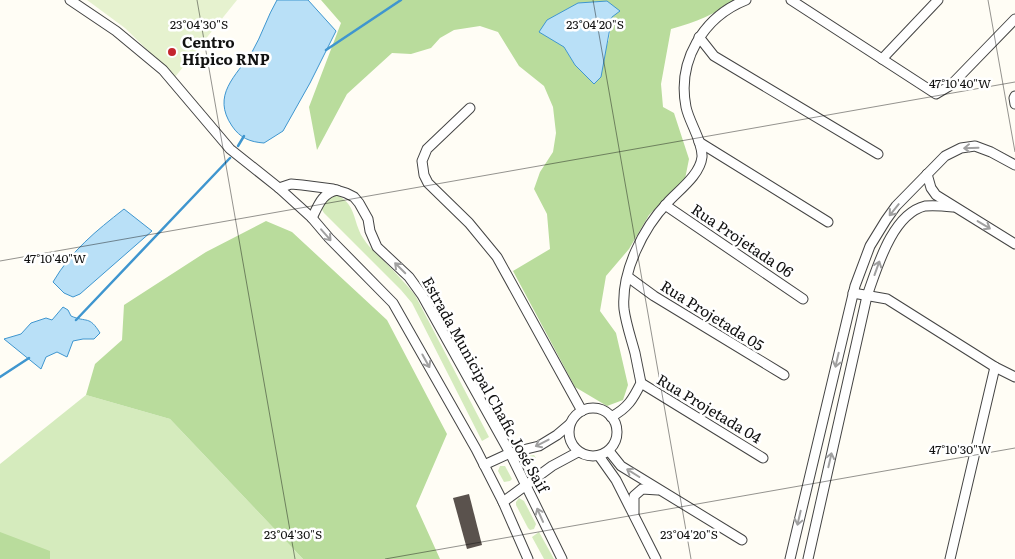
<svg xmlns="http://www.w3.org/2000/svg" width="1015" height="559" viewBox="0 0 1015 559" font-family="Literata,serif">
<rect width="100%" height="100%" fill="#fffdf5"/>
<g fill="#d5ebbd">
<path d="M335,194c22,10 17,26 28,44 6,10 15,17 23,25 10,10 20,21 29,32l74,142 -7,4 -70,-138 -11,-13 -77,-77 -3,-5 2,-5z"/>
<polygon points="86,395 170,419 303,559 0,559 0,464"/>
<polygon points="534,455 536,458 529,469 523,468 520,459 522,457"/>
<polygon points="500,466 505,466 512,479 510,481 504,482 498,471"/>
<polygon points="519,498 524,501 536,524 534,529 530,530 528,528 516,505 516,502"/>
<polygon points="539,532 554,559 544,559 532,537"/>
</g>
<g fill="#b9dc9c" fill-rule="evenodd">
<path d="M321,0h415c-22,14 -39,22 -65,29l-10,55 2,23 11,6 15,46 -4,20 -36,36 -20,34 -23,27 -6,35 16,22 12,52 -5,15 -16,6 -32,-19 -62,-116 37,-22 -3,-35 -13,-25 6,-17 13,-20 3,-19 -3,-26 -9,-21 -25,-20 -21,-34 -18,-6 -26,4 -14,8 -9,10 -20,6 -19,-1 -45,41 -30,56 -8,-43 32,-84zM620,11l-8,6 -3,22 -15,44 -19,-18 -11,-18z"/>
<polygon points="266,221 292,232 387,320 447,434 416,506 440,559 303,559 170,419 86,395 95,364 122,340 124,305 206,252"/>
<polygon points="0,532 50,551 50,559 0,559"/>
</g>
<polygon fill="#e6f2cf" points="87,0 237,0 175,77 125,28"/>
<g fill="#b9e0f7" stroke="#3f96cf">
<path d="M277,0h31l28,31 -26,52 -27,48 -19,12c-14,-1 -24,-5 -32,-17 -21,-31 4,-50 20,-74 10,-17 15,-35 25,-52z"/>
<polygon points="607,1 620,11 612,17 601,77 594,84 575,65 564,47 539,32 547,20 578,3"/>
<path d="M124,209l28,22 -72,63 -7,3 -9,-4 -11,-11c18,-31 43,-51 71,-73z"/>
<path d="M63,307l5,3 3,6c16,7 18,-1 29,17l-6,6h-11l-10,2 -6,16 -10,-5 -11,5 -5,12 -37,-30 17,-5 10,-11 15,-5 6,2z"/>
</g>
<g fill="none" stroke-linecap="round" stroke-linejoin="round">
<g stroke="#3f96cf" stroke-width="2.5">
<polyline points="326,50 401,0"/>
<polyline points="238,146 244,136"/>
<polyline points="76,320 230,158"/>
<polyline points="0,377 29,358"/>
</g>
</g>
<polygon fill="#5a524d" points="469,494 482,545 467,549 453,498"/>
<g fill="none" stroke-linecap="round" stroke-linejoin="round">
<defs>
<g id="minor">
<polyline points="70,0 116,31 163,70 230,149 279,188 312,218 329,238 393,303 476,449 503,502 528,559"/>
<polyline points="791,0 936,94 951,85 1015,19"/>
<polyline points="699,37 714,56 878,154"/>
<polyline points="882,59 938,0"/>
<polyline points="1015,96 1014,98 1015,104"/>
<polyline points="470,108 427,149 422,161 424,175 428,183 469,223 497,257 582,411"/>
<polyline points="699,142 828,222"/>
<polyline points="927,174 931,188 936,195 1015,244"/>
<polyline points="279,188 291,184 302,185 333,189 346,193 354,197 359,203 368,219 370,231 377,247 409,277 422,295 510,453 562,559"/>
<polyline points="665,205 803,299"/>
<path d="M312,218c6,-12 10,-25 25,-28"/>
<polyline points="628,277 654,296 784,375"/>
<polyline points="853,293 887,299 995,367 1015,377"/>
<polyline points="641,383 763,458"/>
<circle cx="593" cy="432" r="24"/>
<path d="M611,417c17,-9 22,-18 30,-34 -2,-10 -4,-20 -6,-30 -4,-15 -9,-29 -11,-44 -3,-37 19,-81 44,-107 11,-12 32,-27 34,-45 1,-15 -13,-35 -16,-50 -9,-46 17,-90 60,-107"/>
<polyline points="609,451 621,466 742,540"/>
<polyline points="599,456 616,480 656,559"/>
<polyline points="484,465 510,453 539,446 557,435 570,424"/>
<polyline points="503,502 552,466 578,452"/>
<polyline points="634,513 634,496 642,489 658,490"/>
<polyline points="790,559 855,286 870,246 886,220 896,206 945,156 961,148 975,146 991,152 1015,165"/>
<path d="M808,559l59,-263c10,-28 25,-82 58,-90 9,-1 19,0 28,1"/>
<polyline points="950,559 995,367"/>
</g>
</defs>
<use href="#minor" stroke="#444" stroke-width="11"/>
<use href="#minor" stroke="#fff" stroke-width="9"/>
</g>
<defs><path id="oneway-shaft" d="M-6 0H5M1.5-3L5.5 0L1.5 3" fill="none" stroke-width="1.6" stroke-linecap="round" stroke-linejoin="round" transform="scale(1.25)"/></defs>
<g stroke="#a0a0a0">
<use href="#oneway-shaft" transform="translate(971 148) rotate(178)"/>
<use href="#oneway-shaft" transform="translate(894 210) rotate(129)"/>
<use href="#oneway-shaft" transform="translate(984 225) rotate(31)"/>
<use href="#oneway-shaft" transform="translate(326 235) rotate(49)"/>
<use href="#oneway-shaft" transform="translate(400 268) rotate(-135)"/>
<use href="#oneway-shaft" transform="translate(877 268) rotate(-70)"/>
<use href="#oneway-shaft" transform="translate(837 360) rotate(103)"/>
<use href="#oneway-shaft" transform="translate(426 361) rotate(61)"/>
<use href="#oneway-shaft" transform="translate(542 443) rotate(153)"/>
<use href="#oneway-shaft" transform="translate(830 460) rotate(-77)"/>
<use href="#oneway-shaft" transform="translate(633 473) rotate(-148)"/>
<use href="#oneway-shaft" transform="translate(540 515) rotate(-114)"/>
<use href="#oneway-shaft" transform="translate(799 518) rotate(103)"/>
</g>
<path fill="none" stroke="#111" stroke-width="1" stroke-opacity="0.45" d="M197,0l98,559M593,0l98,559M988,0l27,152M0,261l1015,-179M385,559l630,-111"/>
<circle fill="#c4262e" stroke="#fff" stroke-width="2" cx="172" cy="52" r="5"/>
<g text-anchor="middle" stroke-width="5" stroke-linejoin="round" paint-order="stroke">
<g font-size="15" font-weight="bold" fill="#111" stroke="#fff" text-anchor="start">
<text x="182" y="48">Centro<tspan x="182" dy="17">Hípico RNP</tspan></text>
</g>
<g font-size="15" fill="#111" stroke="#fff">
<text transform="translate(742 241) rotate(34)" y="5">Rua Projetada 06</text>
<text transform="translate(712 316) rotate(32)" y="5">Rua Projetada 05</text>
<text transform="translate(485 385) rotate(61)" y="5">Estrada Municipal Chafic José Saif</text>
<text transform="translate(709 409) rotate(31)" y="5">Rua Projetada 04</text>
</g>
</g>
<g font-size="12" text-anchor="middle" fill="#111" stroke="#fff" stroke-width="5" stroke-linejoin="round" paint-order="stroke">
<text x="199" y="29">23°04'30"S</text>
<text x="595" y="29">23°04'20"S</text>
<text x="960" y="88">47°10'40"W</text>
<text x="55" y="263">47°10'40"W</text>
<text x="960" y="454">47°10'30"W</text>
<text x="293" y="539">23°04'30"S</text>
<text x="689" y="539">23°04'20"S</text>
</g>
</svg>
